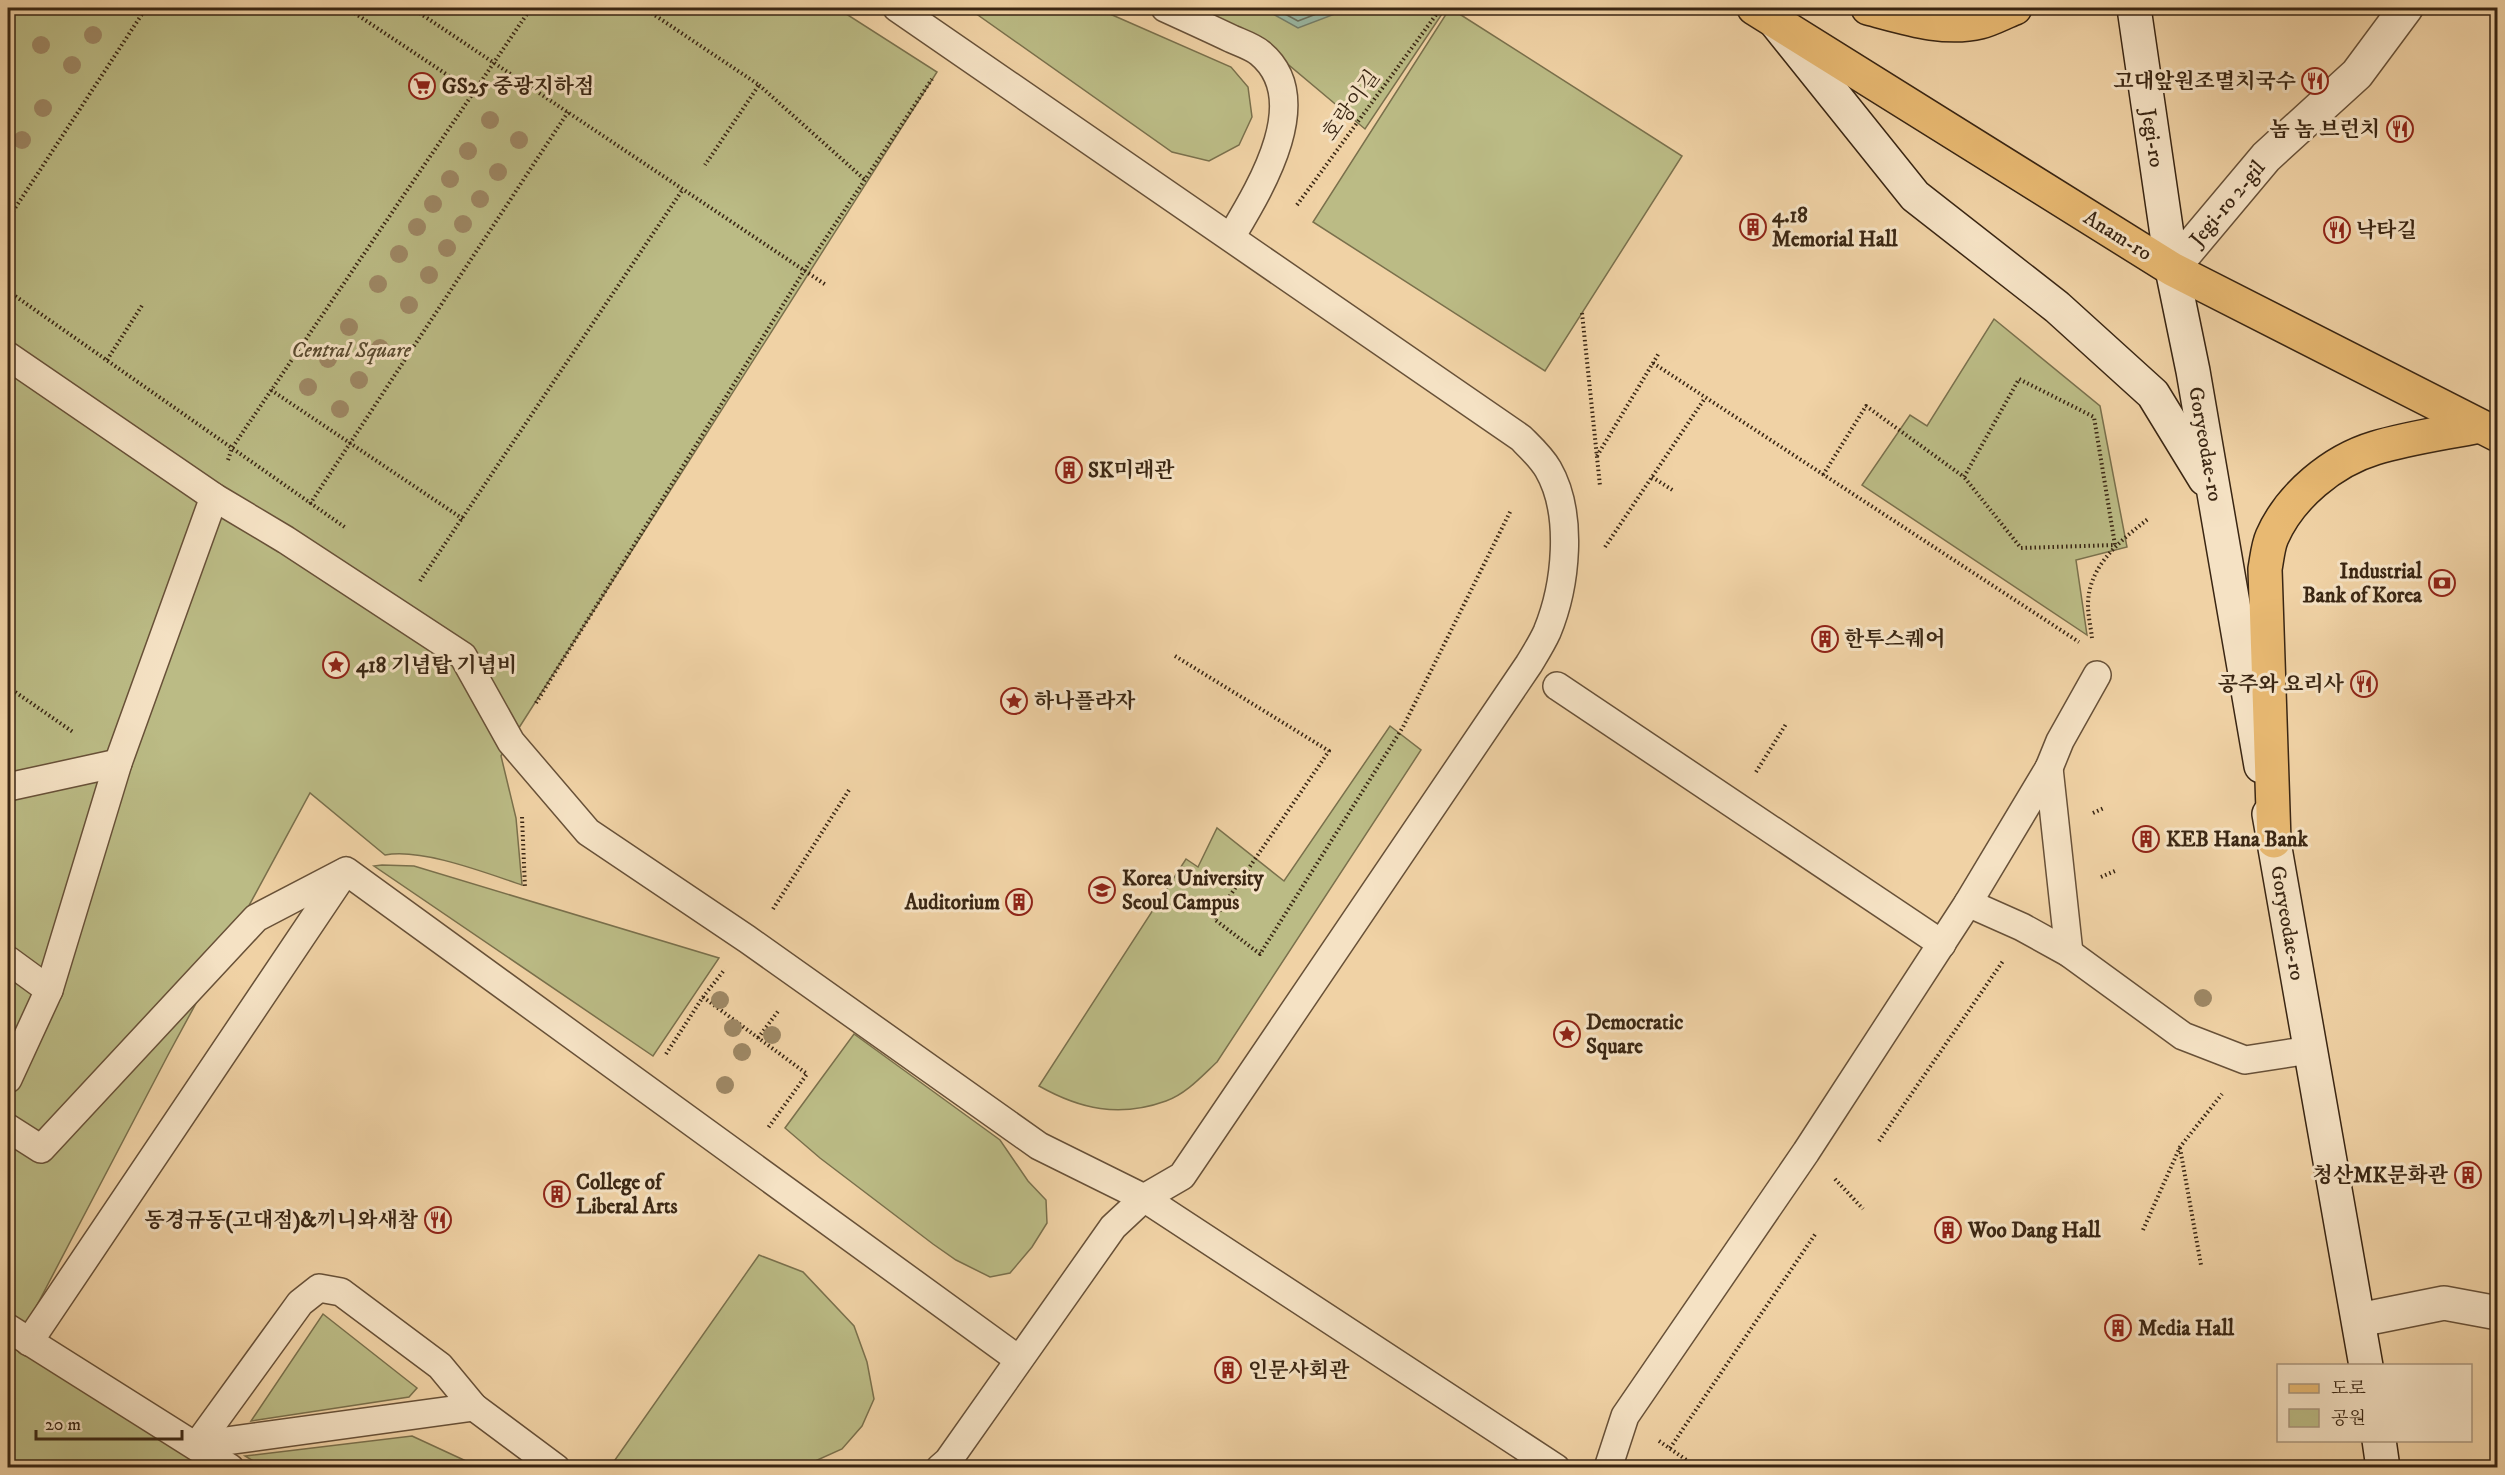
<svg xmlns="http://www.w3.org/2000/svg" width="2505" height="1475" viewBox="0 0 2505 1475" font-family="'IM FELL DW Pica','Noto Serif KR',serif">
<rect width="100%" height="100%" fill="#f0d2a5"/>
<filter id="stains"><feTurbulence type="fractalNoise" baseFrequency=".00333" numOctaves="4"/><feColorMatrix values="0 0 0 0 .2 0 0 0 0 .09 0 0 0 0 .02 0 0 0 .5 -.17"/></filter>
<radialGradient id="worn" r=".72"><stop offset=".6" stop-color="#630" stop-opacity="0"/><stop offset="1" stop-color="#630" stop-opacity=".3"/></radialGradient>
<g fill="#bbbb85" stroke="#7a704c" stroke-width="1.5">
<path d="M8,8h829l100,64 -436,684 15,62 6,67c-36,-12 -100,-37 -137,-30l-75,-62 -142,262 -143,273 -17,-12z"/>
<polygon points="968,8 1112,8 1110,14 1231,67 1248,87 1252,117 1239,145 1209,161 1172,152"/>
<polygon points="1193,8 1446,8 1365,129 1259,40"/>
<polygon points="1450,8 1682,156 1545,371 1313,222"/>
<polygon points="1994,319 2100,406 2127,547 2076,560 2087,635 1862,485 1910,415 1927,426"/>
<path d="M1390,726l31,24 -204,312c-15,14 -31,32 -51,39 -47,17 -86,8 -127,-15l147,-227 12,8 19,-39 67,53z"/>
<polygon points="382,865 414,866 719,958 653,1056 374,866"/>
<polygon points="854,1034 1000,1140 1028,1181 1046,1200 1047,1223 1032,1247 1010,1273 990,1277 956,1260 933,1244 820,1158 785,1128"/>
<polygon points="759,1255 803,1272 854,1326 867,1362 874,1399 862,1426 842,1449 813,1462 781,1467 610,1467"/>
<polygon points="323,1314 417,1388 409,1397 251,1421"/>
<polygon points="8,1334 208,1467 8,1467"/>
<polygon points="412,1436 479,1467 263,1467 245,1456"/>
</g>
<polygon fill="#9ab8a4" stroke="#747e6a" stroke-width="1.5" points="1262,8 1338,8 1335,14 1298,28"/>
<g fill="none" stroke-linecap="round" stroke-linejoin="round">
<polyline stroke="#6a6f5c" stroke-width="1.5" points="1274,8 1298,21 1332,8"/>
<defs>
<g id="service">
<path d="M897,8l624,430c10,10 20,19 27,31 26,45 18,117 -1,163 -5,11 -12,22 -18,32l-347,512 -38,22 -31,29 -165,234 -8,7"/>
<path d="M1165,8c22,10 44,20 67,31 9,4 21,8 28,14 56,46 -1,137 -29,184"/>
<polyline points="8,356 214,497 286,540 463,656 511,742 588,832 747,939 1039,1146 1144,1198 1556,1468"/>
<polyline points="1557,686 1942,944"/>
<polyline points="2049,768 2069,953"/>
<polyline points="8,787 118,763"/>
<polyline points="1968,903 2022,927 2069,953 2183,1036 2245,1060 2310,1050"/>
<polyline points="8,960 49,990"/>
<polyline points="8,1079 49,990 118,763 214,497"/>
<polyline points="8,1128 41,1149 256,918 346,871 1018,1359"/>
<polyline points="8,1328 230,1468"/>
<polyline points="29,1342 345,872"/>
<polyline points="197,1445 300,1303 319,1288 341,1292 440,1366 474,1407 556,1468"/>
<polyline points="197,1445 474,1407"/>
<polyline points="1608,1468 1625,1416 1806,1152 1968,903 2049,768 2060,741 2097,675"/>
</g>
<g id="minor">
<polyline points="2172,269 2266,157 2357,74 2406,8"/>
<polyline points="2359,1320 2444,1303 2498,1313"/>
</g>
<g id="secondary">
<polyline points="2134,8 2172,269 2193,371 2261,766"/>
<polyline points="1777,24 1915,196 2057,307 2153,394 2205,479"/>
<polyline points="2269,814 2366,1366"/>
<polyline points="2379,1440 2383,1468"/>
</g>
<g id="primary">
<polyline points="1754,8 2172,269 2498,435"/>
<path d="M1868,8c35,9 75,23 112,14 12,-3 24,-10 35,-14"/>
<path d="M2274,841l-9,-272c2,-11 3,-23 7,-32 18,-41 60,-76 103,-89 33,-10 70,-15 104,-22"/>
</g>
</defs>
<use href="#service" stroke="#685138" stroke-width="30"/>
<use href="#minor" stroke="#685138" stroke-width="36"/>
<use href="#secondary" stroke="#3a2613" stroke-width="36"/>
<use href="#primary" stroke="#3a2613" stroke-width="36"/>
<g stroke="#3a2613" stroke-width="4" stroke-dasharray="1.5 3" stroke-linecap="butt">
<polyline points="347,8 473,92"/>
<polyline points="412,8 826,285"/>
<polyline points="644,8 759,85 705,165"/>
<polyline points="974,13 980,8"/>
<polyline points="759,85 865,180"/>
<polyline points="1297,205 1441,8"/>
<polyline points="8,219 146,8"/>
<polyline points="8,291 346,528"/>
<polyline points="1582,313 1600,486"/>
<polyline points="107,360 143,304"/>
<polyline points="1653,363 2079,642"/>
<polyline points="271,390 463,519"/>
<polyline points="1597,456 1659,353"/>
<polyline points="228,460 232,448 531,8"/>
<polyline points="1823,475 1866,406 1964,477 2019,379 2094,417 2115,545 2021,548 1964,477"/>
<polyline points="1652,477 1674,491"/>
<polyline points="310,504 568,112"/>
<polyline points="1605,547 1705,398"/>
<polyline points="420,581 683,189"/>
<path d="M2092,638c-1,-10 -4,-22 -4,-33 0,-39 32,-64 60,-86"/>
<polyline points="1175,656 1329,751 1214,919 1260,954 1403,727 1511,510"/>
<polyline points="8,687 73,732"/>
<polyline points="536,703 804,271 932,79"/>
<polyline points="1756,772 1786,724"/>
<polyline points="2093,813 2104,808"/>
<polyline points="522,817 525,888"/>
<polyline points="2101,877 2115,871"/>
<polyline points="773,909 849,790"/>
<polyline points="703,997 807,1074 768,1128"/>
<polyline points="758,1038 779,1010"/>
<polyline points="666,1054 703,997 725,969"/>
<polyline points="1879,1141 2003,961"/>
<polyline points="2180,1148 2201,1265"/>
<polyline points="1835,1179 1863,1209"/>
<polyline points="2143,1230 2180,1147 2222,1094"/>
<polyline points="1659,1441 1698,1468"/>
<polyline points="1670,1448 1816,1233"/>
</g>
<use href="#service" stroke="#f5e2c4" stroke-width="27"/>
<use href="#minor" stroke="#f5e2c4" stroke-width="33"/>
<use href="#secondary" stroke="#f5e2c4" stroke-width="33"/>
<use href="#primary" stroke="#e8b972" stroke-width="33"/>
</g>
<g fill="#9e8865">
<circle cx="93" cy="35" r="9"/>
<circle cx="41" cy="45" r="9"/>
<circle cx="72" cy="65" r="9"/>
<circle cx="43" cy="108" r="9"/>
<circle cx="490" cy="120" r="9"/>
<circle cx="22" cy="140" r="9"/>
<circle cx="519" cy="140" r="9"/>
<circle cx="468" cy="151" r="9"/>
<circle cx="498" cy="172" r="9"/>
<circle cx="450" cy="179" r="9"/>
<circle cx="480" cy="199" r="9"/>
<circle cx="433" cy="204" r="9"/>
<circle cx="463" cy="224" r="9"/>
<circle cx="417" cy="227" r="9"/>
<circle cx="447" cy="248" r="9"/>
<circle cx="399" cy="254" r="9"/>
<circle cx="429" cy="275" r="9"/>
<circle cx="378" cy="284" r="9"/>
<circle cx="409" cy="305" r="9"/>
<circle cx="349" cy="327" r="9"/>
<circle cx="380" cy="348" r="9"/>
<circle cx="328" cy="359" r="9"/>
<circle cx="359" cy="380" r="9"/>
<circle cx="308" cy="387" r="9"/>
<circle cx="340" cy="409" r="9"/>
<circle cx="2203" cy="998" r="9"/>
<circle cx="720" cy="1000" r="9"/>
<circle cx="733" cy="1028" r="9"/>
<circle cx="772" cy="1035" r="9"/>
<circle cx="742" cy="1052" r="9"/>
<circle cx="725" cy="1085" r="9"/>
</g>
<defs>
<symbol id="restaurant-ring" viewBox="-11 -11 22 22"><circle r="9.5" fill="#f5e2c4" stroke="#8f2418" stroke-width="1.5"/><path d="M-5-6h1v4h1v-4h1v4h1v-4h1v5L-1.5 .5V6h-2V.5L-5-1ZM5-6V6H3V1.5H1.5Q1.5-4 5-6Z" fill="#8f2418"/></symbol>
<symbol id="supermarket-ring" viewBox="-11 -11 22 22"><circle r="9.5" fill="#f5e2c4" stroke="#8f2418" stroke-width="1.5"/><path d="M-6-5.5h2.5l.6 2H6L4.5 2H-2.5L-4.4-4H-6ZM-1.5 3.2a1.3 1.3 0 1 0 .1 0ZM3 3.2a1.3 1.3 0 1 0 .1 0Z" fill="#8f2418"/></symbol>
<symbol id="building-ring" viewBox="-11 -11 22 22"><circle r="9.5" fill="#f5e2c4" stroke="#8f2418" stroke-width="1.5"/><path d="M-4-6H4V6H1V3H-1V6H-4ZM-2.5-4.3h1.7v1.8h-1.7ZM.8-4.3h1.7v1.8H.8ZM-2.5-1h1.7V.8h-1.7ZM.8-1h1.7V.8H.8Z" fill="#8f2418"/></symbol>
<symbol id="bank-ring" viewBox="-11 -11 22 22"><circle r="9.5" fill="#f5e2c4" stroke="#8f2418" stroke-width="1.5"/><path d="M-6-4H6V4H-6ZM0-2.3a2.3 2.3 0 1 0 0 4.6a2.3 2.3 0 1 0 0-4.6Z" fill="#8f2418"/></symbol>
<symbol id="sight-ring" viewBox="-11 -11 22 22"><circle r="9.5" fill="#f5e2c4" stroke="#8f2418" stroke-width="1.5"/><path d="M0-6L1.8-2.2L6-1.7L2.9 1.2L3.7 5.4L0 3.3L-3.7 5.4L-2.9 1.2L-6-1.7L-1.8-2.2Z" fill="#8f2418"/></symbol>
<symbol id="university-ring" viewBox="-11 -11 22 22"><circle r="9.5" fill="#f5e2c4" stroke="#8f2418" stroke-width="1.5"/><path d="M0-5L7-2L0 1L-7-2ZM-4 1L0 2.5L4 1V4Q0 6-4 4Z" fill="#8f2418"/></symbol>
</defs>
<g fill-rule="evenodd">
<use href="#restaurant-ring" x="2300" y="66" width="30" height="30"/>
<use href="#supermarket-ring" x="407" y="71" width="30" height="30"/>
<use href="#restaurant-ring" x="2385" y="114" width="30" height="30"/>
<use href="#building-ring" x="1738" y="212" width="30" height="30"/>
<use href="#restaurant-ring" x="2322" y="215" width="30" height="30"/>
<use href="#building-ring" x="1054" y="455" width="30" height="30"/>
<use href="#bank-ring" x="2427" y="568" width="30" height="30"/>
<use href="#building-ring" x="1810" y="624" width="30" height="30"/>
<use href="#sight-ring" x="321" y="650" width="30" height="30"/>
<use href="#restaurant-ring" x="2349" y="669" width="30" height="30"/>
<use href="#sight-ring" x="999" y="686" width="30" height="30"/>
<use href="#building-ring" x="2131" y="824" width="30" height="30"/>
<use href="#university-ring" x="1087" y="875" width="30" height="30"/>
<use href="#building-ring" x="1004" y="887" width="30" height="30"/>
<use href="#sight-ring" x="1552" y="1019" width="30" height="30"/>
<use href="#building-ring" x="2453" y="1160" width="30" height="30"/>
<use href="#building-ring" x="542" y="1179" width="30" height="30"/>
<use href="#restaurant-ring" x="423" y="1205" width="30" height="30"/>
<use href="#building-ring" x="1933" y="1215" width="30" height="30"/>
<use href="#building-ring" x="2103" y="1313" width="30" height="30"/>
<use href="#building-ring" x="1213" y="1355" width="30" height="30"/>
</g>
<g text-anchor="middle" stroke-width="6" stroke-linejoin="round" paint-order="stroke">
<g font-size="21" font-weight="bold" fill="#3a2613" stroke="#f5e2c4" text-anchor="start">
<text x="2296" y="88" text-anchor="end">고대앞원조멸치국수</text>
<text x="442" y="93">GS25 중광지하점</text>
<text x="2380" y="136" text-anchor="end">놈 놈 브런치</text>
<text x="1772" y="222">4.18<tspan x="1772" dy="24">Memorial Hall</tspan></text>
<text x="2356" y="237">낙타길</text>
<text x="1088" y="477">SK미래관</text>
<text x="2422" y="578" text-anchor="end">Industrial<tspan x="2422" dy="24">Bank of Korea</tspan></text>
<text x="1844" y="646">한투스퀘어</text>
<text x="356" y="672">418 기념탑 기념비</text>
<text x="2344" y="691" text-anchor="end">공주와 요리사</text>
<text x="1034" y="708">하나플라자</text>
<text x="2166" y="846">KEB Hana Bank</text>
<text x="1122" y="885">Korea University<tspan x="1122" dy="24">Seoul Campus</tspan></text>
<text x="1000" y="909" text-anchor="end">Auditorium</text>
<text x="1586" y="1029">Democratic<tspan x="1586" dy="24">Square</tspan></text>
<text x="2448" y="1182" text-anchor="end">청산MK문화관</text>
<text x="576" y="1189">College of<tspan x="576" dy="24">Liberal Arts</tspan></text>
<text x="418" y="1227" text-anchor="end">동경규동(고대점)&amp;끼니와새참</text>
<text x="1968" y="1237">Woo Dang Hall</text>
<text x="2138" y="1335">Media Hall</text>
<text x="1248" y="1377">인문사회관</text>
</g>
<g font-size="21" fill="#3a2613" stroke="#f5e2c4">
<text transform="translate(1351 105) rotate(-54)" y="7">호랑이길</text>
<text transform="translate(2153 138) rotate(81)" y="7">Jegi-ro</text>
<text transform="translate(2227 203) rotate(-50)" y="7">Jegi-ro 2-gil</text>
<text transform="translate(2118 235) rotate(32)" y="7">Anam-ro</text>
<text transform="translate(2206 444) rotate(80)" y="7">Goryeodae-ro</text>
<text transform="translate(2288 923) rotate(80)" y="7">Goryeodae-ro</text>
</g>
<g font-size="21" font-style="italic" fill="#5a4b30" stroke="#f5e2c4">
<text x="351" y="357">Central Square</text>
</g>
</g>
<rect width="2505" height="1475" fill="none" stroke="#f0d2a5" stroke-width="30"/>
<rect x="9" y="9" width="2487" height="1457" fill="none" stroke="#3a2613" stroke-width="3"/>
<rect x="15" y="15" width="2475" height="1445" fill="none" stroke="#3a2613" stroke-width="1.5"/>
<rect x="2277" y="1364" width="195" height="78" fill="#f5e2c4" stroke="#aa977d" stroke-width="1.5"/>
<rect x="2289" y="1384" width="30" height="9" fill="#e8b972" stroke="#aa977d" stroke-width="1.5"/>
<text x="2331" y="1394" font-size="18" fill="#3a2613">도로</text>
<rect x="2289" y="1409" width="30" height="18" fill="#bbbb85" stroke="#aa977d" stroke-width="1.5"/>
<text x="2331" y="1424" font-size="18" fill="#3a2613">공원</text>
<path d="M36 1430v9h146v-9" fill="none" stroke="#3a2613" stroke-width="3"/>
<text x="45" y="1430" font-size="18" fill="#3a2613" stroke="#f5e2c4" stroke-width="4.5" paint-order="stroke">20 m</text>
<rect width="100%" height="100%" filter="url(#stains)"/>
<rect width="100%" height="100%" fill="url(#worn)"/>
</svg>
